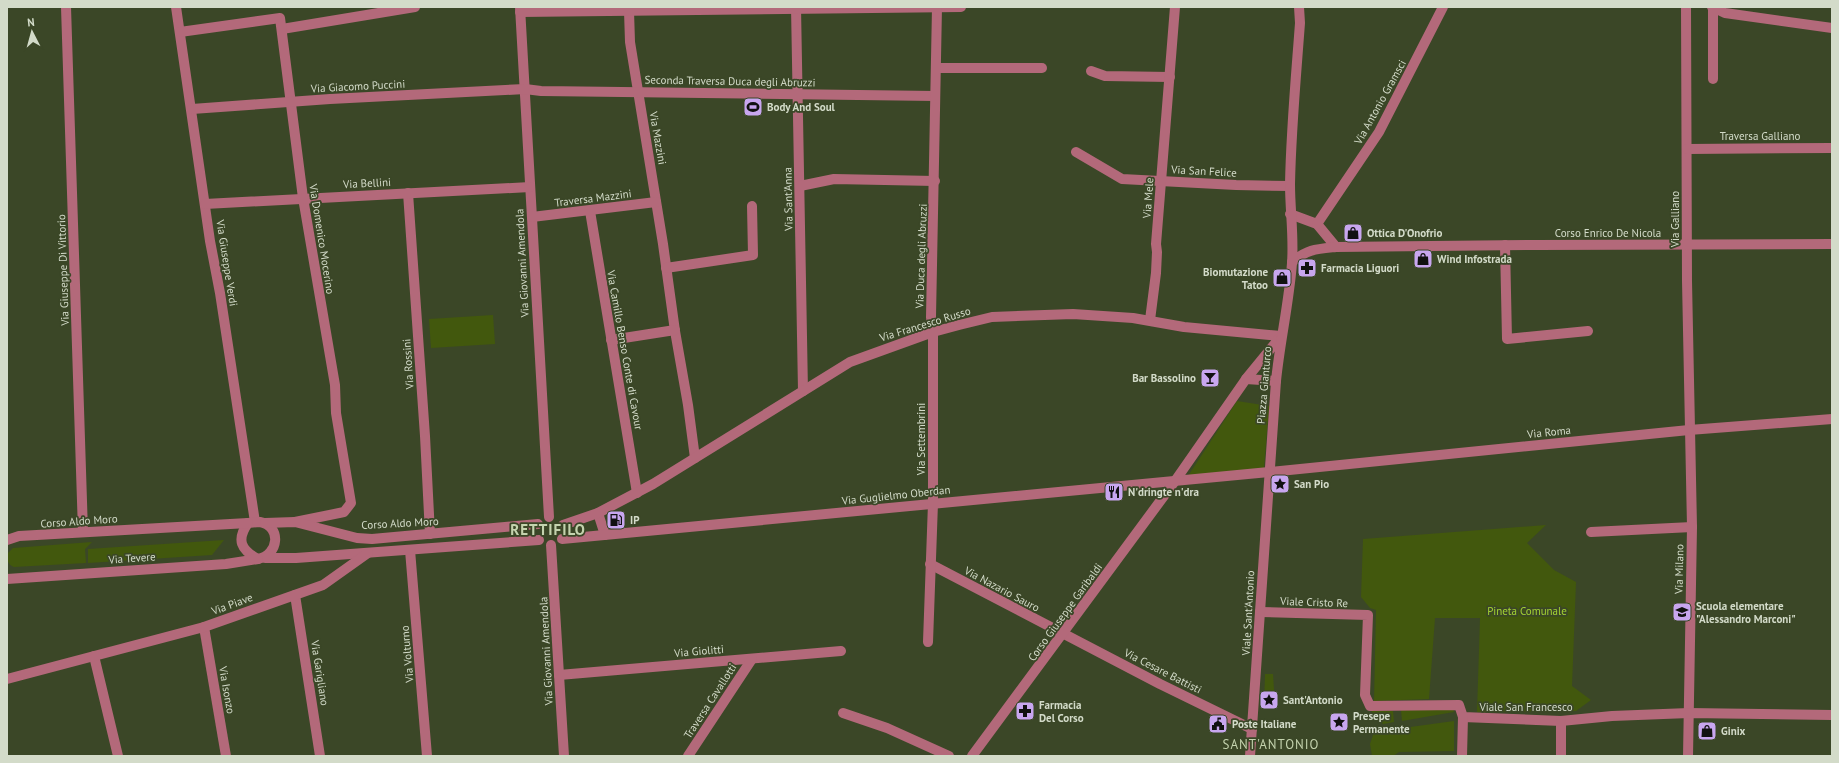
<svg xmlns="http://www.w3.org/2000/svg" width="1839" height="763" viewBox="0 0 1839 763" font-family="'PT Sans',sans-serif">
<rect width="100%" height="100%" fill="#3b4727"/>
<g fill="#42580d">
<polygon points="493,315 495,344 431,348 429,319"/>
<polygon points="1237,401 1269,406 1264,468 1188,476"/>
<polygon points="1546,525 1527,543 1554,570 1576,582 1572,686 1591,700 1576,711 1477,712 1480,618 1435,618 1429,699 1374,701 1376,610 1370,608 1361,597 1363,539"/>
<polygon points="224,540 212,555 88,563 88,549"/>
<path d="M92,542l-7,7 1,14 -72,4c-6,-2 -7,-7 -7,-13l6,-6z"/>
<polygon points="1265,674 1273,674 1275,705 1264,707"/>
<polygon points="1453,709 1454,712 1402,721 1401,710"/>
<polygon points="1371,711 1393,711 1394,722 1383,724"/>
<polygon points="1454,721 1454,751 1399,752 1393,756 1372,756 1370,744 1374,732"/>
</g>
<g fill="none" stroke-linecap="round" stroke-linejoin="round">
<g stroke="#b3697a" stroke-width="10">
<polyline points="66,7 83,532"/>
<polyline points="176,7 210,241 220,293 255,522"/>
<polyline points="520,7 549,517"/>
<polyline points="796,7 803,391"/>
<polyline points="1686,7 1687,281 1692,527 1688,756"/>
<polyline points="1712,7 1725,13 1832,28"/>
<polyline points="1713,8 1713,79"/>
<polyline points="629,11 630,42 663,244 675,331 688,405 695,458"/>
<polyline points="520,12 961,7"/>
<polyline points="282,29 415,7"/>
<polyline points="180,32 280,18 303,198 335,385 336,413 351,503 344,512 295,522"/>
<polyline points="936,68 1042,68"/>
<polyline points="1091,71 1105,76 1170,77"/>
<polyline points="192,109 330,99 525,89 541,91 935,96"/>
<polyline points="1687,149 1832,148"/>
<polyline points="1076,152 1122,179 1236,185 1290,186"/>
<polyline points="800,186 834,179 935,181"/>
<polyline points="408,193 425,436 430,534"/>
<polyline points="205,204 530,187"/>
<polyline points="590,211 637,493"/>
<polyline points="1290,214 1317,224 1336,247"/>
<polyline points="532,217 656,202"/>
<polyline points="1317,224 1379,132 1443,7"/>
<polyline points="1505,245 1507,339 1588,331"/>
<path d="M1292,262c16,-13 24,-13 44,-15l200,-2 296,-1"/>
<polyline points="666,268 753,255 752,206"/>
<polyline points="1150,320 1156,273 1157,252 1156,244 1175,7"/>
<polyline points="611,340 675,330"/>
<polyline points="1246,379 1276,381"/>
<polyline points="598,513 605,535"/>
<path d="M260,522c22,4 19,33 -2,37 -17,-9 -22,-19 -10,-36z"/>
<polyline points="265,523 295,522 357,538 372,539 538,524"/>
<polyline points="563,525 598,513 653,484 850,362 933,332 959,325 992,317 1073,314 1133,318 1184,327 1281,336"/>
<polyline points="1591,532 1692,527"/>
<polyline points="562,539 1269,472 1689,430 1832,419"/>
<polyline points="7,540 19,536 248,523"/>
<polyline points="551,545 564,756"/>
<polyline points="410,550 427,756"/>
<polyline points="265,558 296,558 539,540"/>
<polyline points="930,564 1160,684 1252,729"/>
<polyline points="7,579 226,564 258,559"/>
<polyline points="295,595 320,756"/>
<polyline points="1260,612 1368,615 1365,695 1370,706 1459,705 1463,717 1561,721 1612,716 1689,713 1832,715"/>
<polyline points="204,627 226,756"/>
<polyline points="928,642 933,503 933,332 931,317 937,7"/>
<polyline points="94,656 118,756"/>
<polyline points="559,675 841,651"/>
<polyline points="7,679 204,627 323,585 368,553"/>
<polyline points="843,713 887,728 949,756"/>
<polyline points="688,756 752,659"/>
<polyline points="972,756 1175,481 1246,379 1281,336"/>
<path d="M1250,756l26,-375c4,-40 13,-78 16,-118 2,-26 -2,-53 -2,-79 1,-54 6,-107 10,-161l-1,-16"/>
<polyline points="1462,756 1463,717"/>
<polyline points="1561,756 1561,721"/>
</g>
</g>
<defs>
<symbol id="stadium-square" viewBox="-11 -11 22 22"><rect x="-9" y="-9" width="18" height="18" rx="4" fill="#c8a6ef" stroke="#3b4727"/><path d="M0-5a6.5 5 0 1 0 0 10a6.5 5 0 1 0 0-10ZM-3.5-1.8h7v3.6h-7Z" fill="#111"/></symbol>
<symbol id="shop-square" viewBox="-11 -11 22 22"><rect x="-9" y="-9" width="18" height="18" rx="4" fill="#c8a6ef" stroke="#3b4727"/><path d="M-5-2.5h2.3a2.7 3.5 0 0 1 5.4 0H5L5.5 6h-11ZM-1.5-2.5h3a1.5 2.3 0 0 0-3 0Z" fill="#111"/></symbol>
<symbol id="pharmacy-square" viewBox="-11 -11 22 22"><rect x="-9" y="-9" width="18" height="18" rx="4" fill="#c8a6ef" stroke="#3b4727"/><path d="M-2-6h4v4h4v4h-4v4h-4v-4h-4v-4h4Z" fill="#111"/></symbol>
<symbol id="bar-square" viewBox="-11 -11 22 22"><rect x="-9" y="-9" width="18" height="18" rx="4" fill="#c8a6ef" stroke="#3b4727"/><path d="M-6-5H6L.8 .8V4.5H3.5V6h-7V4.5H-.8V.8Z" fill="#111"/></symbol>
<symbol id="sight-square" viewBox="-11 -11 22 22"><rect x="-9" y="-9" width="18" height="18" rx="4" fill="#c8a6ef" stroke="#3b4727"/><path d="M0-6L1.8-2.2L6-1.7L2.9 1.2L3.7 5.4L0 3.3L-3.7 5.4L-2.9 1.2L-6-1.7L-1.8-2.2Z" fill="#111"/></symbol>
<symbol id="restaurant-square" viewBox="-11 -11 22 22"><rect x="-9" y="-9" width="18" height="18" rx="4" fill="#c8a6ef" stroke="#3b4727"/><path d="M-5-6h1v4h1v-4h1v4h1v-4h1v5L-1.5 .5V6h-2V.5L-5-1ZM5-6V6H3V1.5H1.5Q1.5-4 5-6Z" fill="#111"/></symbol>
<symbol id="fuel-square" viewBox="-11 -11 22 22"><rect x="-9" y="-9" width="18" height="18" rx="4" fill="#c8a6ef" stroke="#3b4727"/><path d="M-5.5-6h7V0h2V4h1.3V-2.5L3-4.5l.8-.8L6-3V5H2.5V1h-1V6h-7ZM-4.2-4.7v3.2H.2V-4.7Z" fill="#111"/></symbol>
<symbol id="school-square" viewBox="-11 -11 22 22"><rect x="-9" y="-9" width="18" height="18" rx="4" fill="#c8a6ef" stroke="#3b4727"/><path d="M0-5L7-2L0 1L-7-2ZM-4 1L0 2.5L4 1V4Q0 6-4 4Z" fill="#111"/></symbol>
<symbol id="civic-square" viewBox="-11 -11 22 22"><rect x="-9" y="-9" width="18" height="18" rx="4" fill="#c8a6ef" stroke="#3b4727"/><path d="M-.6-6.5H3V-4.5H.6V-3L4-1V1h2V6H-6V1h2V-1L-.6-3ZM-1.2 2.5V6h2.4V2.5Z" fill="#111"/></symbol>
</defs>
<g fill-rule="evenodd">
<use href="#stadium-square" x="742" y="96" width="22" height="22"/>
<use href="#shop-square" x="1342" y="222" width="22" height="22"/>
<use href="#shop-square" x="1412" y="248" width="22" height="22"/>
<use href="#pharmacy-square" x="1296" y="257" width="22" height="22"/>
<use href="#shop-square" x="1271" y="267" width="22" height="22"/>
<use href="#bar-square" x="1199" y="367" width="22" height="22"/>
<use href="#sight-square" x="1269" y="473" width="22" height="22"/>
<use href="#restaurant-square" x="1103" y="481" width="22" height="22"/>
<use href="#fuel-square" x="605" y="509" width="22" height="22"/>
<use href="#school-square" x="1671" y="601" width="22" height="22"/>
<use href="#sight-square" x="1258" y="689" width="22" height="22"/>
<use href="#pharmacy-square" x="1014" y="700" width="22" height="22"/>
<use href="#sight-square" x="1328" y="711" width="22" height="22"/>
<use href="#civic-square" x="1207" y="713" width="22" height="22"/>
<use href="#shop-square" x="1696" y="720" width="22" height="22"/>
</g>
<g text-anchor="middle" stroke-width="3.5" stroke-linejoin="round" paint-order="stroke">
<g font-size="11" fill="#d3dbc9" stroke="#3b4727">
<text transform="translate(730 81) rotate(1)" y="4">Seconda Traversa Duca degli Abruzzi</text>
<text transform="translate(358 86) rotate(-3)" y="4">Via Giacomo Puccini</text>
<text transform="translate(1380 102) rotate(-61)" y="4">Via Antonio Gramsci</text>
<text x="1760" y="140">Traversa Galliano</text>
<text transform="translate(658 138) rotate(80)" y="4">Via Mazzini</text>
<text transform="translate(1204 171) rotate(3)" y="4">Via San Felice</text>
<text transform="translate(367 183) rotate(-3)" y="4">Via Bellini</text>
<text transform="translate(593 198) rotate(-7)" y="4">Traversa Mazzini</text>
<text transform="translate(1148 198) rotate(-86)" y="4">Via Mele</text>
<text transform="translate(788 199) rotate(-91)" y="4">Via Sant'Anna</text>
<text transform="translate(1675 219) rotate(-90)" y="4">Via Galliano</text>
<text x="1608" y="237">Corso Enrico De Nicola</text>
<text transform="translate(322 239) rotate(81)" y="4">Via Domenico Mocerino</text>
<text transform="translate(921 256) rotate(-88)" y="4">Via Duca degli Abruzzi</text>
<text transform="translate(227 263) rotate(81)" y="4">Via Giuseppe Verdi</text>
<text transform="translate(522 263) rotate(-93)" y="4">Via Giovanni Amendola</text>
<text transform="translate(63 270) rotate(-92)" y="4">Via Giuseppe Di Vittorio</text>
<text transform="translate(925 324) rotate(-17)" y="4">Via Francesco Russo</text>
<text transform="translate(625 350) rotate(80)" y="4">Via Camillo Benso Conte di Cavour</text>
<text transform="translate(408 364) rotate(-94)" y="4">Via Rossini</text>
<text transform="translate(1264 385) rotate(-85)" y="4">Piazza Gianturco</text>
<text transform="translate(1549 432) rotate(-6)" y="4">Via Roma</text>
<text transform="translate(921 439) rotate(-90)" y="4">Via Settembrini</text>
<text transform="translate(896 495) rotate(-6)" y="4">Via Guglielmo Oberdan</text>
<text transform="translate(79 521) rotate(-4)" y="4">Corso Aldo Moro</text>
<text transform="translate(400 523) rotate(-3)" y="4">Corso Aldo Moro</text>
<text transform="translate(132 558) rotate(-4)" y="4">Via Tevere</text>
<text transform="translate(1679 569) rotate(-89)" y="4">Via Milano</text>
<text transform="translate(1002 589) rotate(28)" y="4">Via Nazario Sauro</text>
<text transform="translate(1314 602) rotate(2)" y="4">Viale Cristo Re</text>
<text transform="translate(232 604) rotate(-20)" y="4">Via Piave</text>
<text transform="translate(1065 612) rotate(-54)" y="4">Corso Giuseppe Garibaldi</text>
<text transform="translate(1248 613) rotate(-87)" y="4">Viale Sant'Antonio</text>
<text transform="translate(546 651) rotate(-93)" y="4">Via Giovanni Amendola</text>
<text transform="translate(699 651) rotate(-5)" y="4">Via Giolitti</text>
<text transform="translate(407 654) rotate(-95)" y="4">Via Volturno</text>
<text transform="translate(1163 671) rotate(27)" y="4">Via Cesare Battisti</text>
<text transform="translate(320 673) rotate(81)" y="4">Via Garigliano</text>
<text transform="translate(227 690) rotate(80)" y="4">Via Isonzo</text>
<text transform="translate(710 701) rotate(-57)" y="4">Traversa Cavallotti</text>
<text x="1526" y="711">Viale San Francesco</text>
</g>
<g font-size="11" font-weight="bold" fill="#d3dbc9" stroke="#3b4727" text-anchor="start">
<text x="767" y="111">Body And Soul</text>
<text x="1367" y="237">Ottica D'Onofrio</text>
<text x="1437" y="263">Wind Infostrada</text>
<text x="1321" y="272">Farmacia Liguori</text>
<text x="1268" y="276" text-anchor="end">Biomutazione<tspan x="1268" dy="13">Tatoo</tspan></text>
<text x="1196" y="382" text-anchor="end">Bar Bassolino</text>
<text x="1294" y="488">San Pio</text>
<text x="1128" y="496">N'dringte n'dra</text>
<text x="630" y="524">IP</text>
<text x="1696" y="610">Scuola elementare<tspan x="1696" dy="13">"Alessandro Marconi"</tspan></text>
<text x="1283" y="704">Sant'Antonio</text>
<text x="1039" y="709">Farmacia<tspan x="1039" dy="13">Del Corso</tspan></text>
<text x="1353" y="720">Presepe<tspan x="1353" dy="13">Permanente</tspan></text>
<text x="1232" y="728">Poste Italiane</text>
<text x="1721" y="735">Ginix</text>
</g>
<g font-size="11" fill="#a3d232" stroke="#3b4727">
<text x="1527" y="615">Pineta Comunale</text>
</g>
<g font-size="13" letter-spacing="1" fill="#c4d3ae" stroke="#3b4727">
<text x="1271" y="749">SANT'ANTONIO</text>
</g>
<g font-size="15" font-weight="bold" letter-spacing="1" fill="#c4d3ae" stroke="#3b4727">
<text x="548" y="535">RETTIFILO</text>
</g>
</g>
<rect width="1839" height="763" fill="none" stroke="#d3dbc9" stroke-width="16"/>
<g transform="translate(32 32) rotate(354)" stroke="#3b4727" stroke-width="3" paint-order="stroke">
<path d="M0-3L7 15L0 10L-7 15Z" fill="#d3dbc9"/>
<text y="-6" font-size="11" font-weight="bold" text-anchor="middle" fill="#d3dbc9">N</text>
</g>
</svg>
